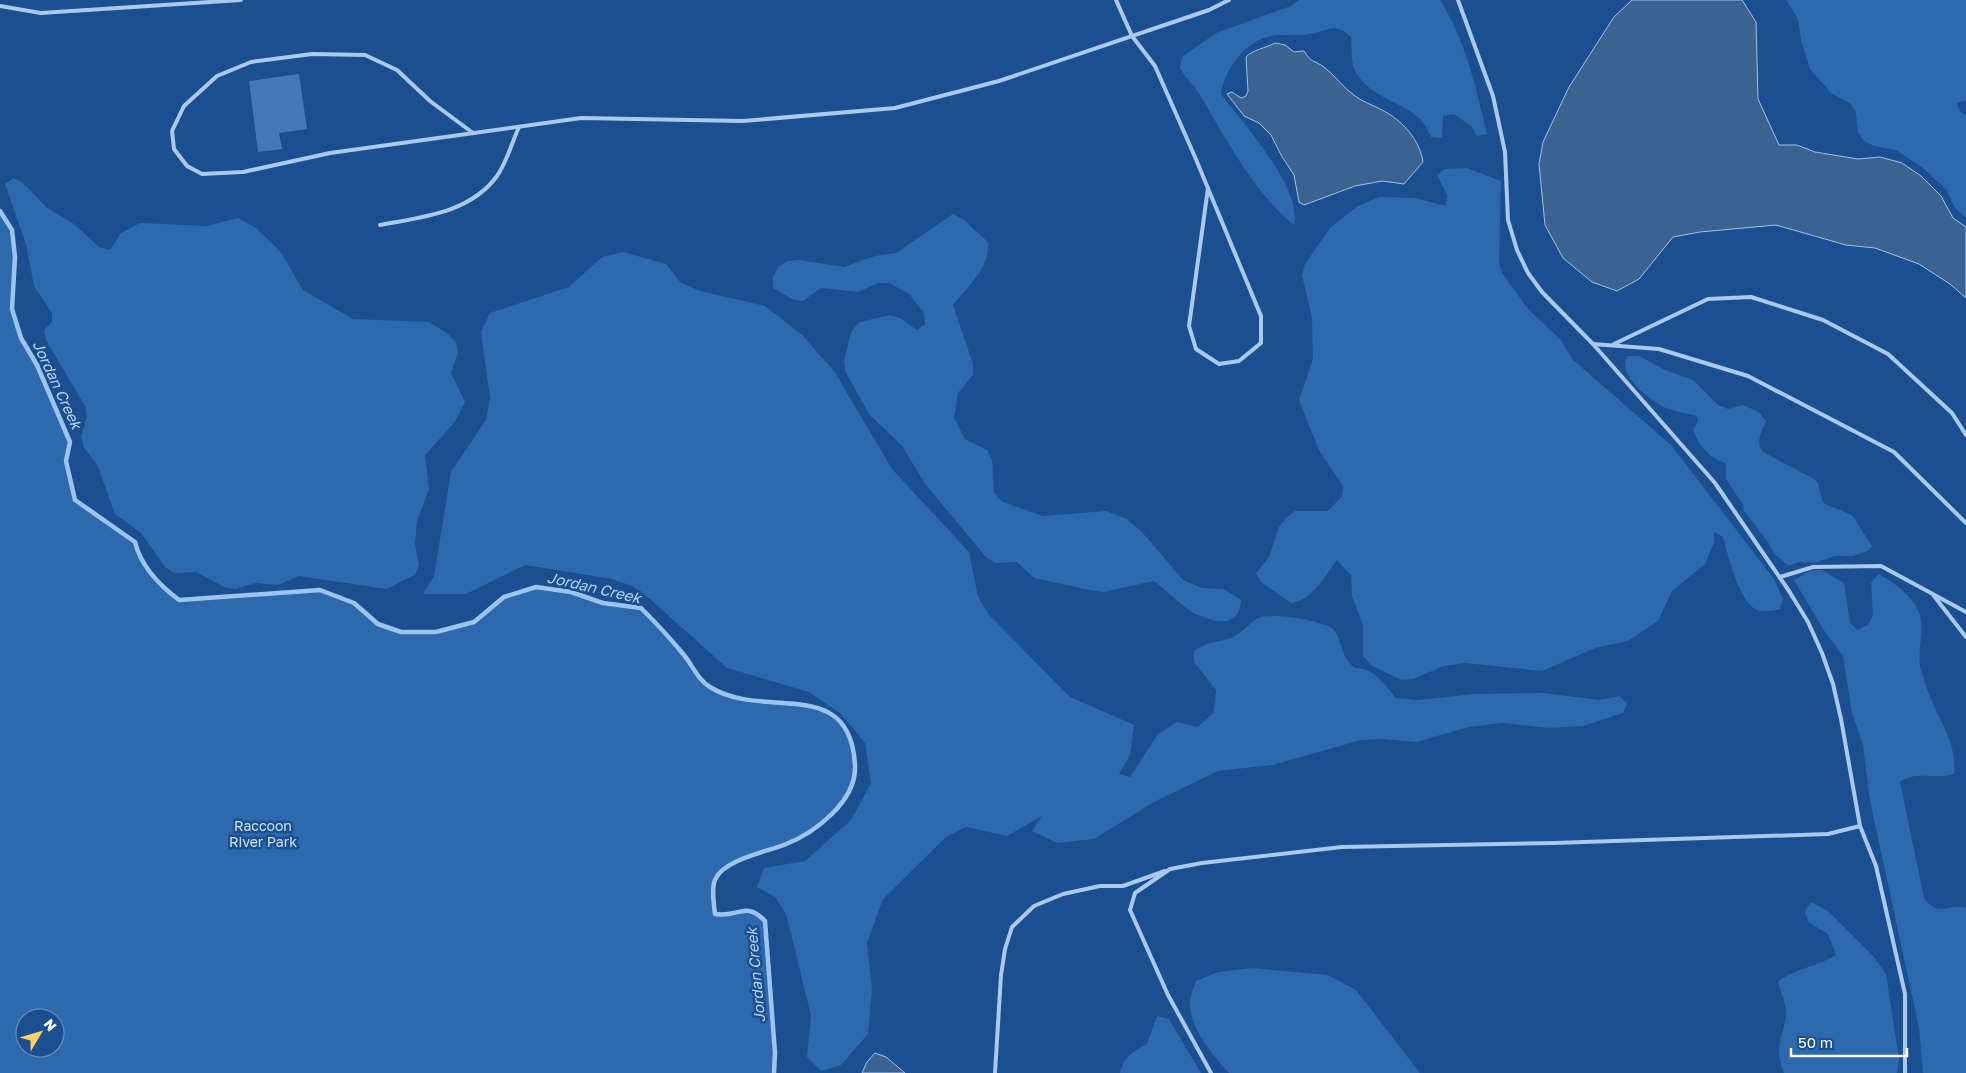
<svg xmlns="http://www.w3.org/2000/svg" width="1966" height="1073" viewBox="0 0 1966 1073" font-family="'Golos Text',sans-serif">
<rect width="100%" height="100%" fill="#1b4f8f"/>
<g fill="#2e69ad" fill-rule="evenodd">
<path d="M1299,0h141c26,41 36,88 47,134l-10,2 -5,-9 -18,-13 -11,2 -1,22 -11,-1c-3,-6 -7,-15 -12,-19 -22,-19 -51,-21 -65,-49 -3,-9 -2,-22 -3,-32 -17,-16 -22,-6 -42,-3 -13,3 -29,-1 -42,3 -24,7 -43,34 -46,57 21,28 82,95 73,131 -40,-32 -68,-86 -94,-130 -6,-10 -15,-17 -20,-27l2,-11 34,-24 75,-27z"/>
<polygon points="1786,0 1966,0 1966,100 1957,103 1960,112 1966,115 1966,218 1955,208 1946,189 1923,168 1896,150 1874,146 1864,141 1858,133 1856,112 1851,104 1831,93 1810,69 1801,40 1798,19"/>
<path d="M1467,168l34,13 -2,81 3,11 26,36 33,31 11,19 99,86 103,134 9,20 -3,10c-6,1 -13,3 -19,2 -21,-2 -33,-56 -38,-74l-9,-5v11l-9,21 -33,27 -14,30 -30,20 -33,7 -53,23 -77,-8 -21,3 -31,13 -12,1 -30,-15 -8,-9v-31l-11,-29 -1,-21 -14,-15c-12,16 -24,40 -46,43l-30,-21 -5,-9 13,-16 10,-30 7,-9 9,-7h33l14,-15 1,-10 -24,-36 -20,-50 14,-41 -1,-41 -10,-43 3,-11 25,-36 28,-22 21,-9 35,1 32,8 1,-11 -10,-20 8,-6z"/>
<polygon points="13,178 23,183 46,207 74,224 99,247 110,250 121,233 140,223 206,226 238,218 256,228 280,251 303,290 353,319 429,322 448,334 456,342 458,353 451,373 465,402 454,423 425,455 429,489 417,521 415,544 419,565 415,575 386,589 299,576 278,585 256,583 235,589 224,587 196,572 174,573 165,567 141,533 115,514 97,464 84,448 81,437 87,416 85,406 46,340 44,330 52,322 52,313 34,286 26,244 5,184"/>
<path d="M0,211l12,19 3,27 -3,52 9,29 16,27 33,77 -4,19 9,39 60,42c6,25 24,43 44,58l141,-10 34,13 24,21 23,8h35l38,-10 30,-25 32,-10 35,5 32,11 38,5c15,15 30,31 43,47 9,11 14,25 26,32 58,37 139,-17 145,81 1,10 -5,21 -10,28 -10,17 -27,31 -44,41 -22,12 -76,19 -86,43 -4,9 -1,24 0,34 23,4 31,-14 50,7l10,132 -1,20h-774zM25,1018h30v30h-30z"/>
<path d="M953,214l11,6 24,22c2,26 -20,44 -35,63l20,59v11l-15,18 -4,25 11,21 22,11 5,10 2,33 9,9 40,14 63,-5 21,8 15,13 41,48 19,8 22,1 17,11c-1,29 -27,23 -47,13 -14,-8 -27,-22 -40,-32l-51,11 -13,-2 -56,-12 -17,-16 -22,1 -9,-6 -60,-72 -24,-39 -33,-32 -23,-41 -2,-11 5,-22 3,-10 8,-8 30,-7 10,3 17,12 8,-6 -1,-11 -15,-19 -20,-11h-11l-20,9 -37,-4 -18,13 -11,-2 -19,-11v-11l5,-10 9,-6 12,-1 45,7 31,-11 21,-3z"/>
<path d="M623,252l43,12 14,18 20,9 65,15 37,29 32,36 58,98 77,83 9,45 12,19 80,81 64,28 -4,30 -11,19 11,3 28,-43 19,-12 21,5 16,-15 2,-22 -22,-28v-11c12,-10 25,-8 39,-14 9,-4 16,-14 25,-19 12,-6 64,2 75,11 10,10 6,27 22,39 20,0 29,16 41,30l22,2 56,-6 69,-1 57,7 20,-4 7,8 -4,9 -40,13 -34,2 -47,-5 -33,4 -53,15 -33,-3 -22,1 -88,25 -55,6 -64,31 -60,37 -37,4 -25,-12 10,-15 -35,20 -41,-9 -20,10 -63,62 -16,44 5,46 -4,45 -27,31 -20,6 -14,-14 4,-42 -25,-101 -11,-17 -18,-10 7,-19 41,-7 46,-41 20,-37 -6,-40 -24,-29 -32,-22 -82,-24 -77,-69 -18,-13 -20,-7 -87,-14 -59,29h-43l11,-18 17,-104 35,-52 4,-22 -9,-66 9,-19 79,-26 33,-30z"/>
<path d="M1628,356h11l26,14 28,10 25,25 10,4 15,-4 16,7 7,9c-4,10 -11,21 -3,31l51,27 4,4 4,17 3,4 27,11 20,31 -4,5 -15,5h-18l-20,7 -16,-1 -11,4 -15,-14 -5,-10 -24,-31 -1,-6 -17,-26v-16c-16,-4 -28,-18 -33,-34l5,-8 -1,-5c-10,-3 -22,-4 -31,-8 -15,-7 -51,-33 -38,-52z"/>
<path d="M1822,570l22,13 6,40 8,7 10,-5 5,-10 -2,-32 8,-9c15,9 30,19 39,36 8,16 -1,40 2,56 4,13 8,28 14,40 10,22 23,42 20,68 -18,6 -38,-4 -54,8l24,116c16,21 23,5 42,10v165h-43l-4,-45 -49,-227 -7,-56 -11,-32 -9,-57 -20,-27 -29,-49 16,-9z"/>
<path d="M1811,902l17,9 46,46 12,17 13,85 -2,14h-113c-10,-27 -2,-32 2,-57 2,-9 -6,-24 -8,-34 14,-13 39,-15 58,-27l-8,-21 -20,-12 -3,-11z"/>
<path d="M1252,968l76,7 28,15 64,83h-191c-16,-18 -41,-46 -39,-73 1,-6 4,-13 6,-19l22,-9z"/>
<path d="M1157,1016l12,3 32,54h-81c4,-17 13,-21 27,-29z"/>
</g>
<g fill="#3c6290" stroke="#9cc4f0">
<polygon points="1632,0 1742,0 1756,22 1758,99 1779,145 1797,145 1815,152 1858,159 1880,157 1902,163 1921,176 1941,196 1953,218 1966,227 1966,298 1950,284 1919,264 1875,248 1846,245 1776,225 1700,232 1673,237 1639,279 1617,291 1592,282 1563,258 1545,225 1539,164 1543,142 1569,87 1614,17"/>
<path d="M1275,43l10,2 9,7 10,-1c7,12 10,9 20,16 11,8 19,21 31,29 8,6 18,9 27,14 20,10 38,30 41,52l-19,22 -22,-3 -27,5 -51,19 -5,-3 -5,-27 -13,-20 -10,-20 -12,-12 -15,-7 -17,-22 5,-2 9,6 5,-2 2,-5 -2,-34c6,-7 20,-9 29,-14z"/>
<polygon points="875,1053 886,1057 905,1073 862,1073 867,1062"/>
</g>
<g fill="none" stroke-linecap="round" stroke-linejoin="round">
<path stroke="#9cc4f0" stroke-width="4.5" d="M0,211l12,19 3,27 -3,52 9,29 16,27 33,77 -4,19 9,39 60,42c6,25 24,43 44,58l141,-10 34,13 24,21 23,8h35l38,-10 30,-25 32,-10 35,5 32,11 38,5c15,15 30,31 43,47 9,11 14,25 26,32 54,34 140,-13 145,78 2,36 -40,68 -71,80 -19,7 -61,15 -69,35 -4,9 -1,24 0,34 24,4 30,-14 50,7l10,132 -1,20"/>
</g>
<polygon fill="#4478b7" points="299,74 307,129 279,133 282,149 258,152 249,81"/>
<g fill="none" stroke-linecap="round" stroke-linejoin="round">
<g stroke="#a9c9ee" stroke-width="4">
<polyline points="1116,0 1132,36 1155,66 1195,157 1261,316 1261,343 1239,361 1219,364 1196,349 1189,326 1208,188"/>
<polyline points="1458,0 1493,96 1505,152 1508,220 1517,250 1528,273 1542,292 1593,344 1715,483 1789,591 1808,622 1822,653 1833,684 1841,719 1860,826 1876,866 1905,994 1905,1073"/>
<polyline points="0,6 41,13 241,0"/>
<polyline points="473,133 430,101 397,70 365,55 312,54 251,62 217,76 184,106 172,131 174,149 187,166 202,174 243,172 330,153 581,118 743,121 895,108 999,81 1209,10 1229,0"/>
<path d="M380,225c42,-8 90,-12 117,-49 10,-14 15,-34 22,-49"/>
<polyline points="1593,344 1659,349 1748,376 1894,452 1966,523"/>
<polyline points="1614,344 1708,299 1751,297 1823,320 1888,354 1952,413 1966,435"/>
<polyline points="1780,577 1813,567 1881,566 1966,612"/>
<polyline points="1934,596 1966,637"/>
<polyline points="995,1073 1001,975 1005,949 1012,927 1034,906 1063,894 1100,886 1123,886 1165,871"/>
<polyline points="1211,1073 1168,995 1130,910 1135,893 1170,869 1202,863 1342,847 1554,843 1828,834 1860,826"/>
</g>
</g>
<g text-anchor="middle" stroke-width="5" stroke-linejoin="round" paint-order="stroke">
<g font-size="14" fill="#cfe3fa" stroke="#1b4f8f">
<text x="263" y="831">Raccoon<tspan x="263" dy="16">River Park</tspan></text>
</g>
<g font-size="15" font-style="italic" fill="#b5d3f5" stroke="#1b4f8f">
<text transform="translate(57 385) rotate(65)" y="5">Jordan Creek</text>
<text transform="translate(594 588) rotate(13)" y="5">Jordan Creek</text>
<text transform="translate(756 975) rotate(-95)" y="5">Jordan Creek</text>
</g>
</g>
<g transform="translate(40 1033) rotate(52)"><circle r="24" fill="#1b4f8f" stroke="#7695bc"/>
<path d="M0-4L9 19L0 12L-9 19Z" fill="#ffd166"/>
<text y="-8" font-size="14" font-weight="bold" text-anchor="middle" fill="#ffffff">N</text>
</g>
<path d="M1791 1048v8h116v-8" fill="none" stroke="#ffffff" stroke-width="2.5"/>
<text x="1798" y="1048" font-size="15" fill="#ffffff" stroke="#1b4f8f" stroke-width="4" paint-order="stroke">50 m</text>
</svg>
